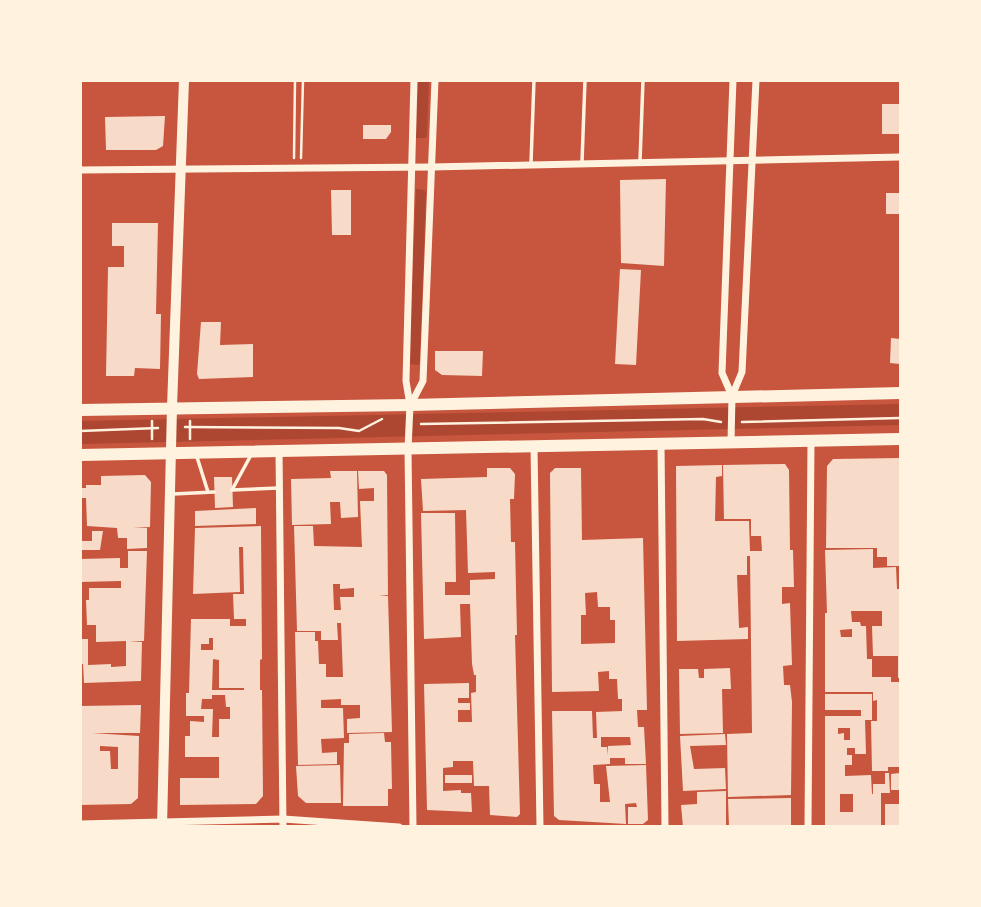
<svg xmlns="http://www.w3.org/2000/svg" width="981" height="907" viewBox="0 0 981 907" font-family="Raleway,sans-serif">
<rect width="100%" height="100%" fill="#c8553d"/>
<g fill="#ae4732">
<polygon points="418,81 429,81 427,135 426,138 416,138"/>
<polygon points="416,189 424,190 426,193 420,361 419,365 409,364 409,359"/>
<polygon points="900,404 900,425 81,444 80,421"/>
</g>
<g fill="#f7dbc8" fill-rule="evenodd">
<rect x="882" y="104" width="18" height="30"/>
<polygon points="165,116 163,146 156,150 106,150 105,117"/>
<polygon points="363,125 391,125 391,132 386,139 363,139"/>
<polygon points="666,179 664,266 621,263 620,180"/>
<polygon points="331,190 351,190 351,235 332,235"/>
<rect x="886" y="193" width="14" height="21"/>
<polygon points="112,223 158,223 156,314 161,314 160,369 135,368 134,376 106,376 108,267 124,267 124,246 112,246"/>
<polygon points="620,269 641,270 636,365 615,364"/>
<polygon points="201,322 221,322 220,345 253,344 253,377 199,379 197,374"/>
<polygon points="891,338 900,339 900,364 890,363"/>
<polygon points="435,351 483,351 482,376 442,375 435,370"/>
<polygon points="900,458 900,566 887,566 887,557 877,557 877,548 826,548 827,466 833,459"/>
<polygon points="785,464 789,470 790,550 793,550 794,587 782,587 782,604 790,603 792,665 783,666 784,685 790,685 792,702 791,795 728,797 727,734 752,733 750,556 747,556 747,575 737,575 739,628 748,627 748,639 677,641 676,466 722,465 722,476 716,477 715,521 749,521 750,551 762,551 761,536 751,536 751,519 724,519 723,465"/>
<polygon points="487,468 510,468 515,474 514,499 510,499 511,542 515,542 517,635 515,635 520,814 517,817 490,815 489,786 474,786 473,761 453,761 453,767 443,768 443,791 461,790 461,793 471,793 472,812 427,810 424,684 469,683 469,698 458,698 458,703 470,703 470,710 458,710 458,722 472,722 471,693 476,692 476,675 474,675 472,664 470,604 460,604 461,637 424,639 421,513 455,513 456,582 445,582 445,595 470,595 470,580 495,579 495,572 468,573 466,510 423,511 421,479 487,477"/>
<path d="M555,468h26l1,72 61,-2 4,172h-10l1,17h6l2,37h-21v-6h-15v6l-17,1 1,19h6v18h10l-4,-36 40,-1 2,55 -5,4h-15v-17h9l-1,-4 -11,1 1,20 -67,-4 -5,-4 -2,-105h40l1,27h4l-1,-26 26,-1v-12h-4l-1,-20h-8v-8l-11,1 1,19 -47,1 -2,-219zM597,592l1,15h12v13h5v23l-34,1v-29h5l-1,-22zM601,737h29l1,8 -23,1 -1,9v-8h-6z"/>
<polygon points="330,471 357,471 358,517 341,518 340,502 330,502 331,524 292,525 291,479 331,478"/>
<path d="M358,471h26l3,4 1,120h-9l9,1 4,136 -45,1v-14l13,-1v-13h-19v-6l-20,1v8h22l1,30 -23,1 1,14 15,-1v12l-39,1 -3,-133h20v9h3l1,23h7v13h17l-2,-54h-4l1,17h-17v-9h-24l-3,-105h19l1,20 48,1 -2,-46h14v-13l-15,1zM333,584h7v5l14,-1v9h-14l1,13h-7z"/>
<polygon points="145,475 151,482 150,527 133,528 147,528 147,548 127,549 127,538 118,538 117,528 87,526 86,498 80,498 80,488 86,488 86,485 101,485 101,476"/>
<polygon points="214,477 232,477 233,507 215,508"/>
<polygon points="256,508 256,524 195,526 195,511"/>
<path d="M261,526l1,133 -2,1v30h2l1,106 -7,8 -76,1v-27h39v-21h-34v-21h5v-15l14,1v-6h-18v-23h3l2,-74h39v7h16v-7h-12l-1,-25h11l-1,-47h-4l1,45 -47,2 2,-66zM209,638h4v12h-12v-6h8zM213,659l6,1v28h25v2h-32zM212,695h13l1,12h4v12h-11v18h-7l1,-28h-12l1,-10h10z"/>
<polygon points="92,531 103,531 100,550 80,550 80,541 92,541"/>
<path d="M873,549v19l23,-1 1,22h3v89h-2v-22h-25l-1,-30h10v-15h-31l1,11h8l1,4h5l1,33h5v18h19v5h9v85h-12v4h-16l-1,-50h6v-21l-4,1v-9h-48v-79h2l-2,-63zM852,629v8h-11l-1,-7z"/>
<polygon points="128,551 147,551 144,641 129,641 142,642 141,681 84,683 83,664 80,664 80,639 88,639 88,665 111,664 111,667 126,666 126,641 96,642 96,625 87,625 86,600 89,600 89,588 121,588 121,581 80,582 80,559 120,558 120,568 128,568"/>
<polygon points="730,668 731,689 722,689 723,733 680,734 679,669 698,669 699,678 704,678 704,669"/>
<path d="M825,694h47v26h-7l1,34h-11v-6h-8v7h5v10h-7v11l26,-1 1,19h1v-10h12v-11h4l1,20h-9v34h-56v-111h36v-6h-36zM838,728h12v12h-6v-7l-6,1zM840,794h13v18h-13z"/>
<path d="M141,705l-1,28h-48l47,3 -1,62 -7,6 -51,1v-99zM100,746l18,1v22h-7l-1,-18h-10z"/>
<polygon points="384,733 385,742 391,742 392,789 388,789 388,806 343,806 344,743 349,743 349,734"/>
<polygon points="725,734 726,745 690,746 694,769 725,768 726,789 683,791 680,736"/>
<polygon points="340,765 341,803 306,803 298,796 296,766"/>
<polygon points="900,773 900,790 891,790 891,774"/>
<rect x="445" y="775" width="27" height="8"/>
<polygon points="726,791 726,827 683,827 681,805 697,804 697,792"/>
<polygon points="791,798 791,827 729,827 728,799"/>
<rect x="885" y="804" width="15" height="23"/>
</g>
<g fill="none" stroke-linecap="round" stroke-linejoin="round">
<g stroke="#fff3e0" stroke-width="2.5">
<polyline points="294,158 295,80"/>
<polyline points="301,158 303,80"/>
<polyline points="190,421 190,439"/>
<polyline points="742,422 900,418"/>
<polyline points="421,424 703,419 721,422"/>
<polyline points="185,427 339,428 359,431 382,419"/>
<polyline points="80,431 158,428"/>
<polyline points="152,439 152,421"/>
</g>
<g stroke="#fff3e0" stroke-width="3.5">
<polyline points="640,161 643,80"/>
<polyline points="582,162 585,80"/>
<polyline points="531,163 534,80"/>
<polyline points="196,454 208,492"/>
<polyline points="232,490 279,488"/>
<polyline points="232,490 251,455"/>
<polyline points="173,494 214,492"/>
</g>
<g stroke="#fff3e0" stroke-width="7">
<polyline points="80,170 432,167 900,157"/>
<polyline points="732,396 722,373 733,80"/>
<polyline points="411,404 423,381 435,80"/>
<polyline points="731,442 732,396 742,372 756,80"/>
<polyline points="661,444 665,827"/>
<polyline points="534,446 540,827"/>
<polyline points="279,450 283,827"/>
<polyline points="80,824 283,819 399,827"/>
<polyline points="413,827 408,449 410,405 406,381 414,80"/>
<polyline points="808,827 811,441"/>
</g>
<polyline stroke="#fff3e0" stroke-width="10" points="162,827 172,407 184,80"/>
<g stroke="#fff3e0" stroke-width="12">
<polyline points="80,410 410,405 900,393"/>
<polyline points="80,455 900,439"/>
</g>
</g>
<rect width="981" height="907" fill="none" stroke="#fff3e0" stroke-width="164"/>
</svg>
